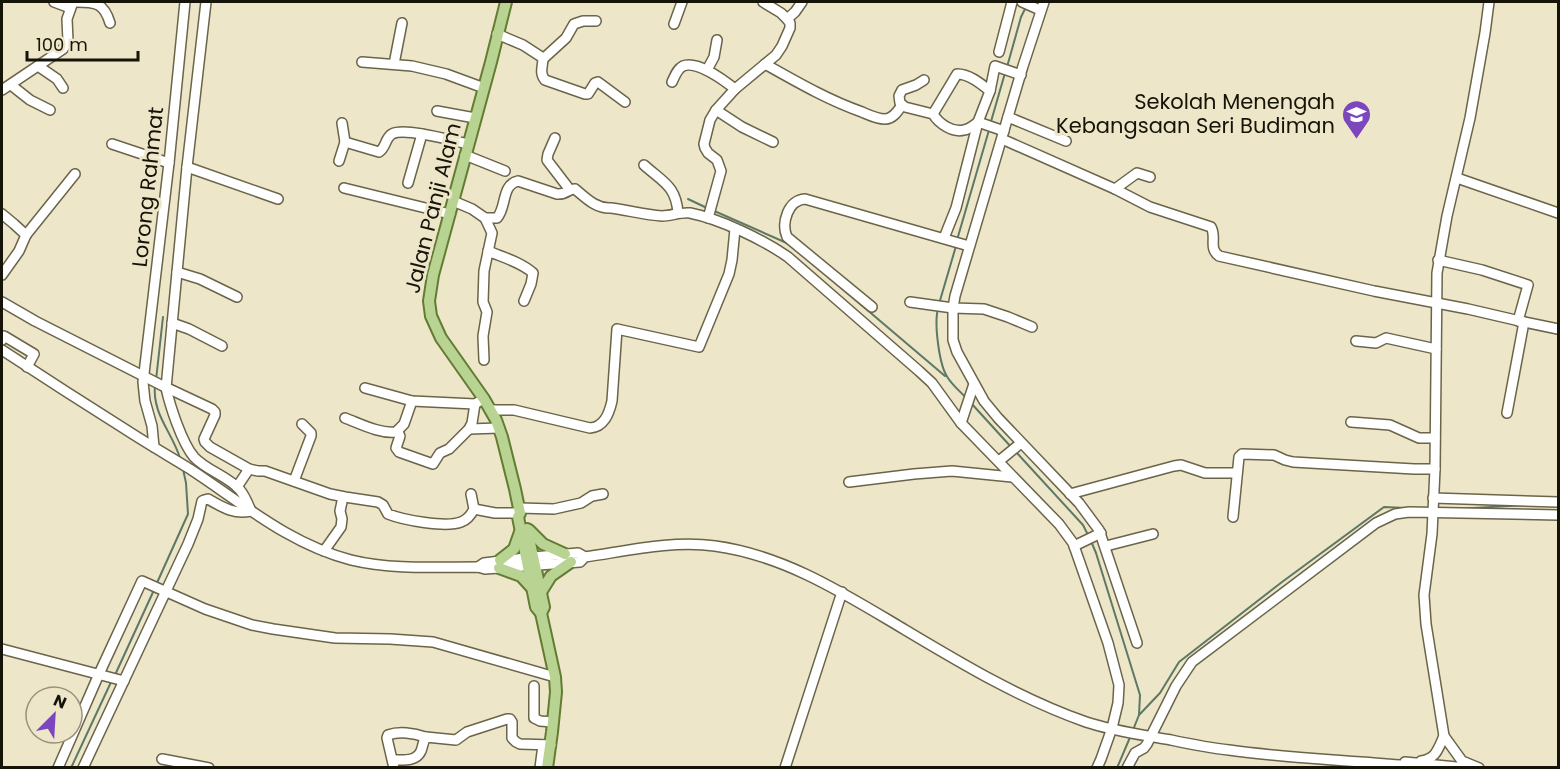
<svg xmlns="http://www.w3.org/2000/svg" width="1560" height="769" viewBox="0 0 1560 769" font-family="Poppins,sans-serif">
<rect width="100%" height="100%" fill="#ede6c9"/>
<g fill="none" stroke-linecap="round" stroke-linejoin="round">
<g stroke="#5d7864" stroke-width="2">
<polyline points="1007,67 1021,17 1026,7"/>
<polyline points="990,125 1005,73"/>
<polyline points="688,199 707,208"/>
<polyline points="712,210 789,244"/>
<polyline points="957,240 989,130"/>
<polyline points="826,275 945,376"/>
<polyline points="939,304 956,246"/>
<path d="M938,309c-4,14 1,57 10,69 5,8 13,14 19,21"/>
<polyline points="156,380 163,317"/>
<path d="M155,385c-3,29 17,47 25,73"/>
<polyline points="971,403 1012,448"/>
<polyline points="1016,452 1083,525 1088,535"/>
<polyline points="1456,509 1526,505"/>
<polyline points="1091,541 1096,553 1140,695 1139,715 1133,730"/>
<polyline points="156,585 188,514 186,483 183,469"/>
<polyline points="115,675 154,590"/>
<polyline points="1139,715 1160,693 1179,662 1282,582 1384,507 1406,508"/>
<polyline points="71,768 112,680"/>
<polyline points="1117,768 1131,735"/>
</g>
<defs>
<g id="minor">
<polyline points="54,2 70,8"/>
<path d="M76,2c20,0 28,1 34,21"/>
<polyline points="1022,2 1040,10"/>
<polyline points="1044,2 1023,66 955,296 953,308 953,340 957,352 984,401 998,418 1079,503 1099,530 1137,643"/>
<polyline points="787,19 795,12 802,2"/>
<polyline points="674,24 682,2"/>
<path d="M497,34l26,11 20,13c0,8 -4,15 2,22l40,14h3l7,-11 3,-1 27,20"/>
<polyline points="999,52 1012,2"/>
<polyline points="543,59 566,38 574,24 583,21 596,21"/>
<polyline points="362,62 412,66 446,74 484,88"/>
<polyline points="394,64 402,23"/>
<path d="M765,64c32,18 63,36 97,48 7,3 15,7 23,7 8,0 13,-8 17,-14"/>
<polyline points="38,66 57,79 63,88"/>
<polyline points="707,70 714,57 717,40"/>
<path d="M924,80l-8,5 -14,5 -3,6 1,7 5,4 28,7c6,10 20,19 31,16 6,-1 10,-5 14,-8l26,9"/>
<path d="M672,82c3,-6 5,-13 11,-16 14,-6 42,15 52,23"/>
<polyline points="11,85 30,100 50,110"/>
<polyline points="2,90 63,49 68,41 67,19 73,2"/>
<polyline points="716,110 742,127 773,142"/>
<polyline points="437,111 475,118"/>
<path d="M933,114l24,-40c12,0 23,9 33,17"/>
<polyline points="1008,117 1066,141"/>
<polyline points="342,123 345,142"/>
<polyline points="555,138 548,154 547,160 570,190"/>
<polyline points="1002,139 1115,189 1137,173 1150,177"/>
<polyline points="112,144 169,163"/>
<polyline points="465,155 505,171"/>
<path d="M339,161l6,-19 34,10c7,-4 6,-14 13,-18 13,-7 61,7 76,10"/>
<path d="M644,165c19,17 32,21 34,48"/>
<polyline points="187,167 278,199"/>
<polyline points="1457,178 1558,213"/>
<polyline points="408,183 422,134"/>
<polyline points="344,188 450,214"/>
<path d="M1115,189l35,18 61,20c6,10 -3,21 8,29l155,35 94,18 56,13 34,7"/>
<path d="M453,201l19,8 13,9h12c10,-11 4,-33 21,-37l39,13c10,1 12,-6 18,-5 11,9 21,20 36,19 16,2 34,7 51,8 9,0 18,-4 28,-3 30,6 72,26 98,44l131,114 13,12 29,40 98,101 14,19 35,100 11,42 -1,18 -6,25 -11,31 -4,9"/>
<polyline points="2,214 14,224 26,235 19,251 2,275"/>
<polyline points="708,218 721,171 717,160 708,153 705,148 704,144 710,120 716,110 735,89 776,55 782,46 790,28 790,23 787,19 781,13 763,2"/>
<polyline points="26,235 75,174"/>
<polyline points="944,238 956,208 978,122 990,91 995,66 1021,75"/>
<path d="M488,251c14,6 33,11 45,22l-2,11 -7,17"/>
<polyline points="1438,260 1482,270 1528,285 1518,321"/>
<polyline points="177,272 200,279 237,297"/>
<path d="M2,302l33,19 128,65 49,23 3,3v3l-11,24 1,3 5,5 39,22 9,2h7l65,23 15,3 33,5 5,3 5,9c15,6 58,14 73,8 6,-2 10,-7 13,-13l-3,-15"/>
<polyline points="910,302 953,308 984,309 1008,317 1032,327"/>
<path d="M872,307l-85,-70c-6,-14 1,-37 18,-38l164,47"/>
<polyline points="172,323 189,329 222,346"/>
<polyline points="2,340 4,336 34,354 27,367"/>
<polyline points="1356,341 1376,343 1386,338 1436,349"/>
<path d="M2,350c41,27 83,54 126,81 20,13 41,25 62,38 52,34 99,75 161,91 41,10 85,7 127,7l7,2 95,-7 5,-5c42,-6 87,-17 130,-11 67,9 125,45 182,79 62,37 121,73 189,97 27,9 57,13 85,18 19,4 38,8 58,10 57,8 114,10 171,15l4,3"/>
<polyline points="484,360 483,336 487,312 483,302 484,271 492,233 485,218"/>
<polyline points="365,388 412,401 475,404 480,401"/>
<path d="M490,410h24l76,18c14,-1 19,-14 22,-27l5,-72 82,18 30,-73 3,-14 3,-31"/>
<polyline points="1507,413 1524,322"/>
<path d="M345,418c16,6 35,16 51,14l8,-8 8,-23"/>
<polyline points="1351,422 1390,425 1419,438 1435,438"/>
<polyline points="961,423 974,384"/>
<polyline points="469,429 499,428"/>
<polyline points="397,431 400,436 396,448 399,452 433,464 440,453 449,449 469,429 472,423 475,404"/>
<polyline points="154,447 152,426 145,401 143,382 169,163 185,2"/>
<polyline points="999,461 1021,443"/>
<polyline points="294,481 311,436 311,433 302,424"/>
<polyline points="849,482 914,474 952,471 1012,477"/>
<polyline points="237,487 249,469"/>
<polyline points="1070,494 1174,466 1181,465 1205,473 1236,473"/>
<polyline points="1433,498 1558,502"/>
<polyline points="519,508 554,509 581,503 592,496 603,494"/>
<polyline points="474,509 495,513 520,513"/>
<polyline points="1233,517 1239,457 1242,454 1274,455 1285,460 1293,462 1414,469 1435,469"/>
<polyline points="1074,546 1101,533"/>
<polyline points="1106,546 1153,534"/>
<polyline points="324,551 341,527 342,519 340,511 343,497"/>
<polyline points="478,567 484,563 533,557 578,553 585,557"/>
<polyline points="2,649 124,681"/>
<polyline points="534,686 534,718 540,721 553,722"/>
<polyline points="162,759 209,768"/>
<path d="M393,760c10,0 23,2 28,-9 2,-5 2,-10 5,-14l30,3 11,-8 40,-13h3l2,3v16l4,4 4,2 31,1"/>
<path d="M1421,761c15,-2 17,-12 23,-25"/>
<polyline points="1405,762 1467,768"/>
<polyline points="58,768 99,674 142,581 205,609 252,625 273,629 335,638 390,639 433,642 555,677"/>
<path d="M83,768l105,-224 10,-25 4,-18 2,-1 4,-1c14,8 26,16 43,12 -3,-7 -6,-15 -11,-21 -12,-14 -33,-19 -46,-33 -12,-14 -24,-51 -28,-69l21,-221 19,-165"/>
<path d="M394,768l-7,-30 1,-3c11,-4 26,-2 37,2"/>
<polyline points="540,768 543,745"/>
<polyline points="785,768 842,592"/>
<polyline points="1127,768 1135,753 1144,748 1147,744 1176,686 1192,662 1376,523 1395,514 1409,512 1558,515"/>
<polyline points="1479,768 1462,761 1444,736 1426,624 1424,595 1432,534 1435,469 1437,273 1447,216 1470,118 1485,33 1489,2"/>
</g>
<g id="major">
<polyline points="506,2 491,62 433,275 429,301 431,316 441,338 484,399 496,420 502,437 515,489 520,513 518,517 536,607 541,613"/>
<polyline points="527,529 544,607 541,613 555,677 556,692 552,732 547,768"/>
<polyline points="529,530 543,544 565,554"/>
<polyline points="500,560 514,549 520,532"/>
<polyline points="499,568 521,576 531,587"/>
<polyline points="541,592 551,576 571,562"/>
</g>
</defs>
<use href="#minor" stroke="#6a644a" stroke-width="12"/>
<use href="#major" stroke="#627c33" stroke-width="14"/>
<use href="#minor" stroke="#fff" stroke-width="9"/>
<use href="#major" stroke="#b9d392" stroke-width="10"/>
</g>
<defs>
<symbol id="school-pin" viewBox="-11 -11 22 30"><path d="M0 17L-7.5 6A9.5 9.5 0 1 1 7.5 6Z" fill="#7c46bd" stroke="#ede6c9"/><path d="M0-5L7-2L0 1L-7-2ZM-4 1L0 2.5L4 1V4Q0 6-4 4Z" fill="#fff"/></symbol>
</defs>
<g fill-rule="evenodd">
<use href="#school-pin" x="1340" y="98" width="33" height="45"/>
</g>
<g text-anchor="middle" stroke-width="6" stroke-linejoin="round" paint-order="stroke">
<g font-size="21" fill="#161309" stroke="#ede6c9" text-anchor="end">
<text x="1335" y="109">Sekolah Menengah<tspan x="1335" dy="24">Kebangsaan Seri Budiman</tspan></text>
</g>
<g font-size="21" fill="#161309" stroke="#ede6c9">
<text transform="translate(148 187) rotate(-84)" y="7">Lorong Rahmat</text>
<text transform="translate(433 208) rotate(-76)" y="7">Jalan Panji Alam</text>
</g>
</g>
<rect width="1560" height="769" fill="none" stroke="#161309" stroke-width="6"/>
<g transform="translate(54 715) rotate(24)"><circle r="28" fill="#ede6c9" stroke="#97927c" stroke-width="1.5"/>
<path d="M0-4.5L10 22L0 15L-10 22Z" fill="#7c46bd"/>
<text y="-9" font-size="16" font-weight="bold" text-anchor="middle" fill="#161309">N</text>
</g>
<path d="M27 51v9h111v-9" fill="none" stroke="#161309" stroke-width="3"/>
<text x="36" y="51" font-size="18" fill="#161309" stroke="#ede6c9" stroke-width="4.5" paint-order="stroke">100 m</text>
</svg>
